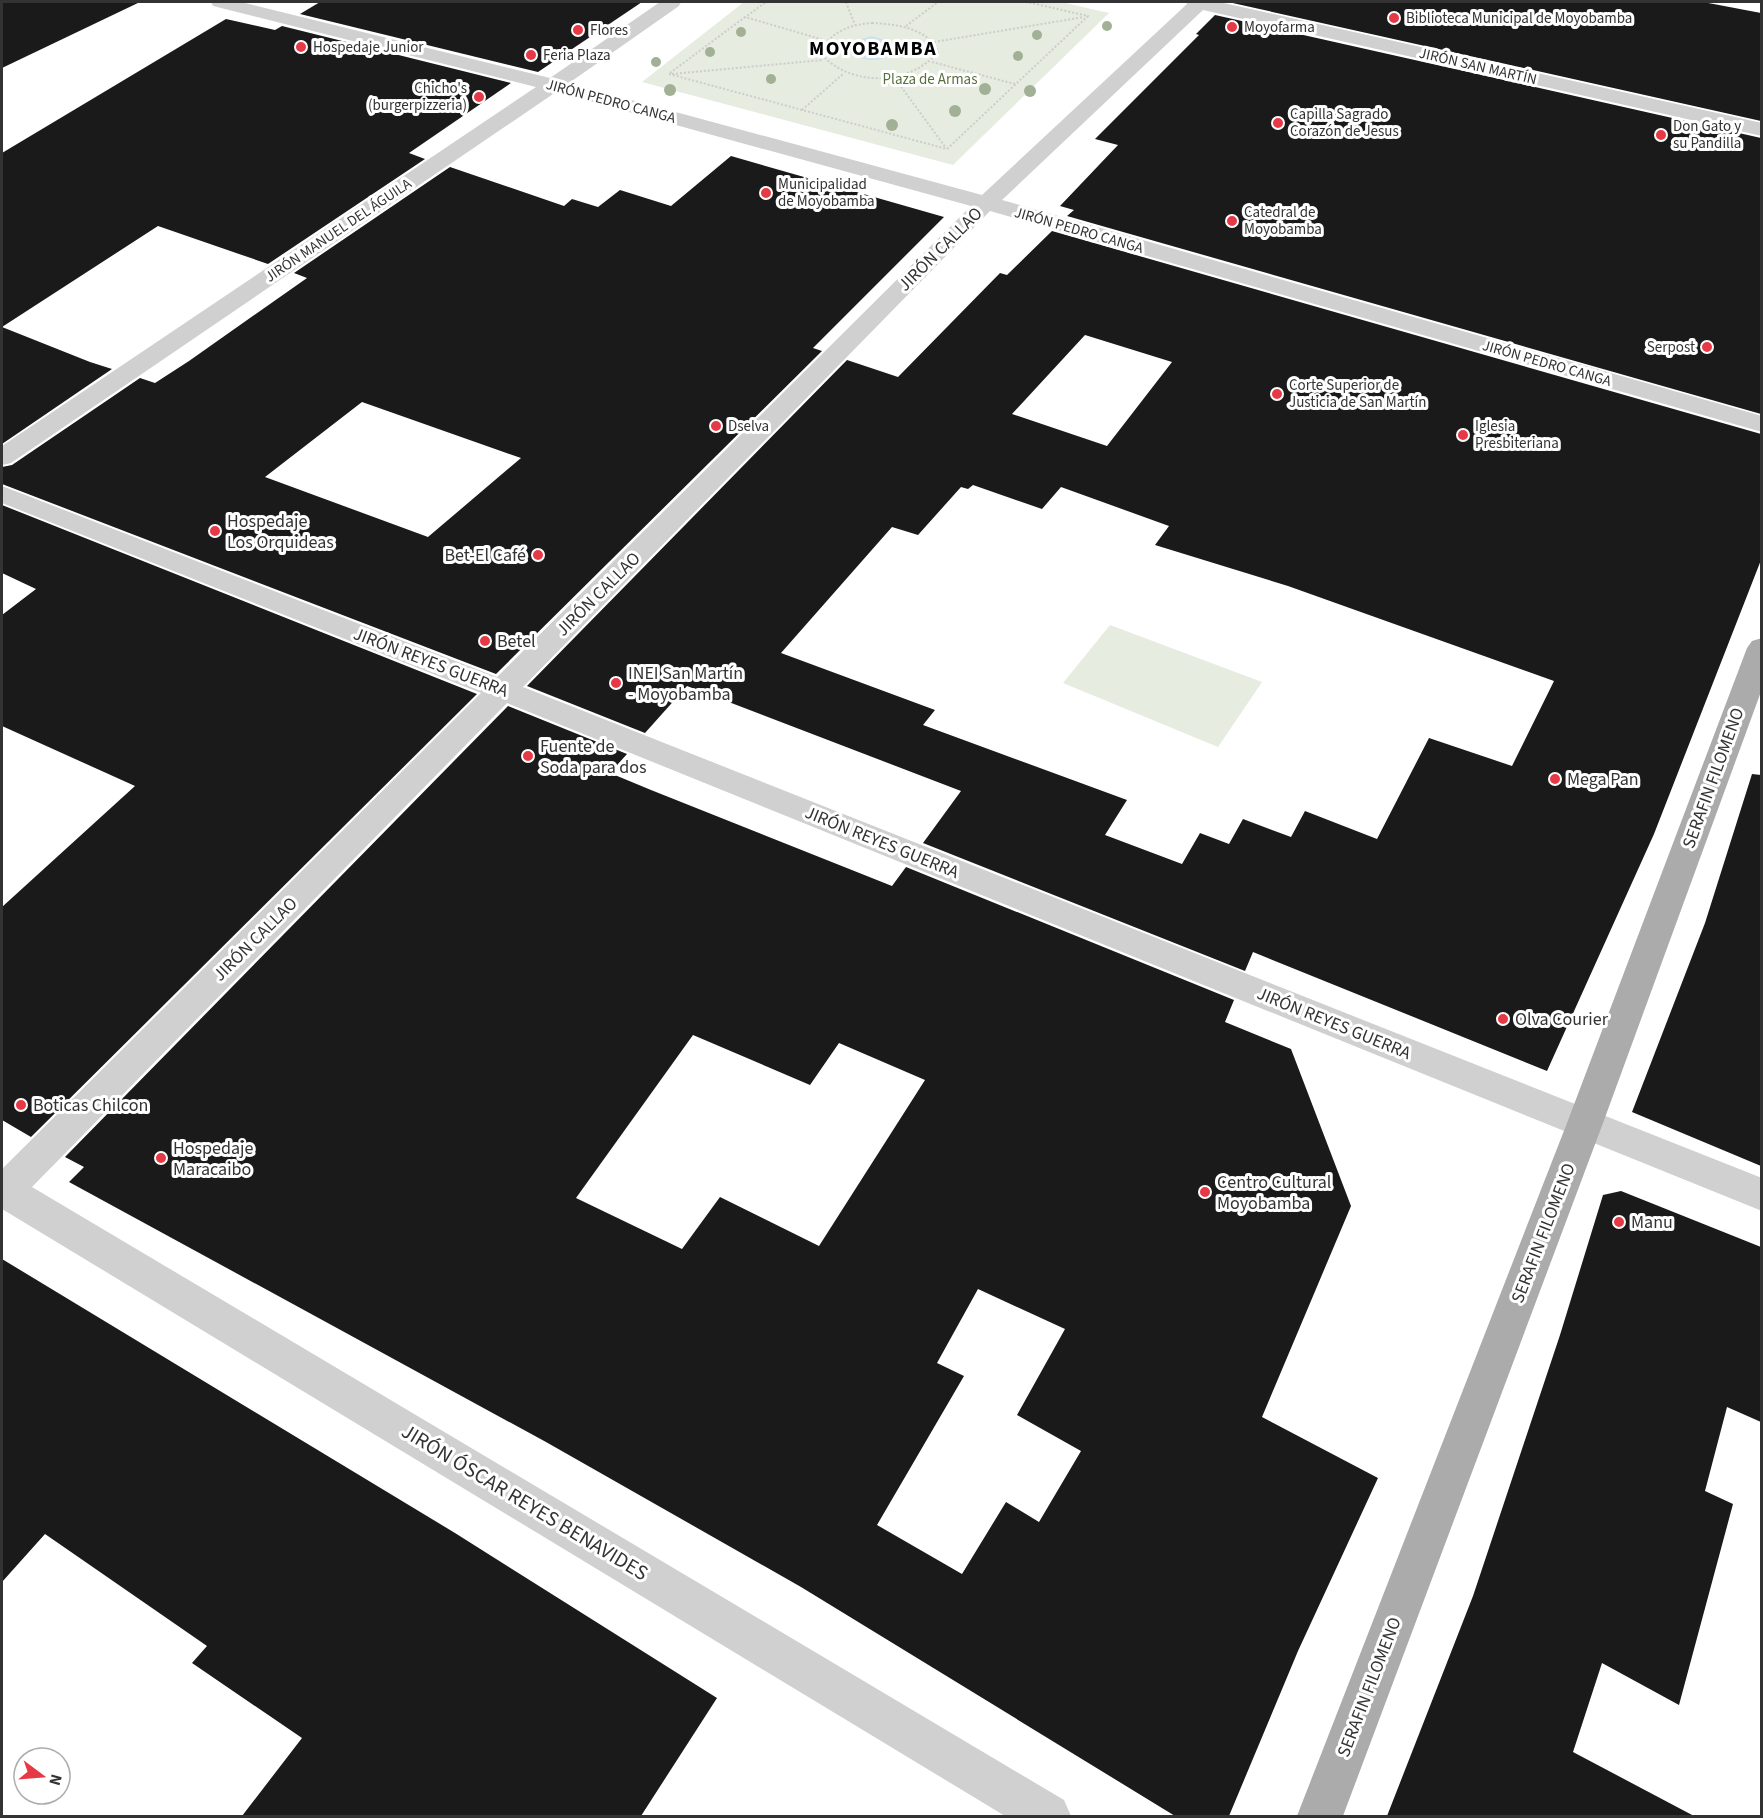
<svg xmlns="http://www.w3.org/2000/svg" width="1763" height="1818" viewBox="0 0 1763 1818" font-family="'Source Sans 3',sans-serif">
<rect width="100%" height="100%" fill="#fff"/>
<g fill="#e6ecdf">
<polygon points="744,2 1061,2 1109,13 953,165 642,82"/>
<polygon points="1110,625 1262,682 1218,747 1063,683"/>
</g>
<path fill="#cfe2ee" d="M872,36l24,7 1,9c-14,11 -37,11 -49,-1v-6l4,-4z"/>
<g fill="#1a1a1a" fill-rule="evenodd">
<polygon points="2,2 140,2 2,68"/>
<polygon points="320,2 642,2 538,72 300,14"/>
<polygon points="1228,2 1703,2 1761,13 1761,121"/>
<polygon points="1215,15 1761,138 1761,414 1067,216 1074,210 1060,206 1118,145 1095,139 1199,35 1196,34"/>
<polygon points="226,19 275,30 282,26 511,83 409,153 425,159 268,264 158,226 2,327 2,153"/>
<path d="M731,156l213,61 -131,131 9,3 -326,323 -494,-190v-17l10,-2 128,-87 15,5 34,-22 118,-83 -13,-5 156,-106 114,39 8,-7 26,8 22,-17 51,16zM362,402l159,56 -93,79 -163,-60z"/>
<path d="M1052,231l709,203v126l-107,274 -107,237 -294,-119 -8,19 -322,-128 38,-52 -274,-105 -42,47 -118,-47 320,-326 51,17 102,-104 7,2zM1085,335l87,27 -65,84 -95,-32zM973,485l69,24 19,-22 108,39 -14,19 133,41 266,95 -42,85 -83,-28 -52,101 -72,-28 -14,26 -48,-18 -14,25 -29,-11 -18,31 -77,-29 22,-35 -204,-75 12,-15 -154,-57 111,-126 26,8 43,-48 7,2z"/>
<polygon points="2,327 90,362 112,369 2,444"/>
<polygon points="2,505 477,694 31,1137 2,1120 2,907 135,786 2,726 2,615 36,589 2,573"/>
<path d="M508,706l119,48 -17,19 41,17 241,96 14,-19 328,133 -9,22 66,27 60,157 -89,211 116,61 -80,173 -69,165h-54l-374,-229 -255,-145 -477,-260 15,-15 -19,-10zM693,1035l117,50 29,-42 86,37 -106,166 -99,-49 -38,52 -106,-51zM978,1289l87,40 -48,86 64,36 -42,71 -33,-20 -44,72 -85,-49 87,-149 -27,-13z"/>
<polygon points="1752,774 1761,775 1761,1166 1632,1112 1705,923"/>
<polygon points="1621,1191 1761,1247 1761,1422 1727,1407 1705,1491 1733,1504 1679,1705 1602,1663 1573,1752 1694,1816 1387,1816 1473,1596 1560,1335 1603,1195"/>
<polygon points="2,1259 455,1533 717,1698 641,1816 242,1816 302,1738 192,1663 207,1646 45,1534 2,1582"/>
</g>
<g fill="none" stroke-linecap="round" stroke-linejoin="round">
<g stroke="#cdcdcd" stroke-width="2" stroke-dasharray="2 2" stroke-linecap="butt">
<polyline points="846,2 855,25"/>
<polyline points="744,18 766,2"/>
<path d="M872,23c24,1 56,5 66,29 -30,35 -89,35 -119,0 14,-21 29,-27 53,-29z"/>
<polyline points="906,26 938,2"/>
<polyline points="934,42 1084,17"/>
<polyline points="932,62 1015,84"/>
<polyline points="670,73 745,17 824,40"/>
<polyline points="669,74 947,149 1088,16 1027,2"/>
<polyline points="672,74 823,60"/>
<polyline points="894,77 946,148"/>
<polyline points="802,110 844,73"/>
</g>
<polygon fill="#d0d0d0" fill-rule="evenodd" points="211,2 241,2 550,78 660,2 681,2 679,6 569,83 982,195 1187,4 1186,2 1219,2 1762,123 1762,136 1203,10 1002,200 1762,416 1762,432 990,211 523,687 1762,1178 1762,1211 507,703 32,1187 1064,1800 1071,1816 1005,1816 2,1209 2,1169 481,693 2,503 2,486 497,677 971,206 556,92 11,463 2,465 2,446 536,87 213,6"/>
<polygon fill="#ababab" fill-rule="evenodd" points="1762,638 1762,689 1603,1123 1343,1816 1297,1816 1567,1123 1747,648 1752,641"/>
</g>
<g fill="#a2b095">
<circle cx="1107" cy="26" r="5"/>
<circle cx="741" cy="32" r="5"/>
<circle cx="1037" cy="35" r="5"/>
<circle cx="710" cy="52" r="5"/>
<circle cx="1018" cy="56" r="5"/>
<circle cx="656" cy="62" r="5"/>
<circle cx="771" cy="79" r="5"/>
<circle cx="985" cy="89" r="6"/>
<circle cx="670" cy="90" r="6"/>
<circle cx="1030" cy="91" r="6"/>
<circle cx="955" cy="111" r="6"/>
<circle cx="892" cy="125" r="6"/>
</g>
<g fill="#e63946" stroke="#fff" stroke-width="2">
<circle cx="1394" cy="18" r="6"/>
<circle cx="1232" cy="27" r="6"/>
<circle cx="578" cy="30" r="6"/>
<circle cx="301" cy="47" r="6"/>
<circle cx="531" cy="55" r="6"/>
<circle cx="479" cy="97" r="6"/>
<circle cx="1278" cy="123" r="6"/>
<circle cx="1661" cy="135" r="6"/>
<circle cx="766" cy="193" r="6"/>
<circle cx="1232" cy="221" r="6"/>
<circle cx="1707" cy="347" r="6"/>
<circle cx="1277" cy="394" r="6"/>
<circle cx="716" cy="426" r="6"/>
<circle cx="1463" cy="435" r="6"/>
<circle cx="215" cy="531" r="6"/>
<circle cx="538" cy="555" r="6"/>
<circle cx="485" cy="641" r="6"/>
<circle cx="616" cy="683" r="6"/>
<circle cx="528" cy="756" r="6"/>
<circle cx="1555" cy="779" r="6"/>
<circle cx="1503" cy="1019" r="6"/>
<circle cx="21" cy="1105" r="6"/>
<circle cx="161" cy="1158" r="6"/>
<circle cx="1205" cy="1192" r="6"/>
<circle cx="1619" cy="1222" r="6"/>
</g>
<g text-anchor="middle" stroke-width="6" stroke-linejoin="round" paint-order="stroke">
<g font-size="15" fill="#333" stroke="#fff" text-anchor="start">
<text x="1406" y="23">Biblioteca Municipal de Moyobamba</text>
<text x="1244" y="32">Moyofarma</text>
<text x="590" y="35">Flores</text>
<text x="313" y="52">Hospedaje Junior</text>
<text x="543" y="60">Feria Plaza</text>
<text x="467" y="93" text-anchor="end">Chicho's<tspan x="467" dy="17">(burgerpizzeria)</tspan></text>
<text x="1290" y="119">Capilla Sagrado<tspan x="1290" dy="17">Corazón de Jesus</tspan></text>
<text x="1673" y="131">Don Gato y<tspan x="1673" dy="17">su Pandilla</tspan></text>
<text x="778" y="189">Municipalidad<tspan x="778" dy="17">de Moyobamba</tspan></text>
<text x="1244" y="217">Catedral de<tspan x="1244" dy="17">Moyobamba</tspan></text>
<text x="1695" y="352" text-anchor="end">Serpost</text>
<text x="1289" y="390">Corte Superior de<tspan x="1289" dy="17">Justicia de San Martín</tspan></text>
<text x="728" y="431">Dselva</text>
<text x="1475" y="431">Iglesia<tspan x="1475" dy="17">Presbiteriana</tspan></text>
</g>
<g font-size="15" fill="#333" stroke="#fff">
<text transform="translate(1478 66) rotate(13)" y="5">JIRÓN SAN MARTÍN</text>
<text transform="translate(611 101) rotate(15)" y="5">JIRÓN PEDRO CANGA</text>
<text transform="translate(338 230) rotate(-34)" y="5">JIRÓN MANUEL DEL ÁGUILA</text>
<text transform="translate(1079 230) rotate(16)" y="5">JIRÓN PEDRO CANGA</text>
<text transform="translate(1547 363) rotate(16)" y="5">JIRÓN PEDRO CANGA</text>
</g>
<g font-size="15" fill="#56703f" stroke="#fff">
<text x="930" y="84">Plaza de Armas</text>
</g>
<g font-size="18" fill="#333" stroke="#fff">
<text transform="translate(940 249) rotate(-45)" y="6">JIRÓN CALLAO</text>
<text transform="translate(598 594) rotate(-45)" y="6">JIRÓN CALLAO</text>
<text transform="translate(431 662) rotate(21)" y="6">JIRÓN REYES GUERRA</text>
<text transform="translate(1713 778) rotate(-70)" y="6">SERAFIN FILOMENO</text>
<text transform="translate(882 842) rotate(22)" y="6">JIRÓN REYES GUERRA</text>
<text transform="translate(255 939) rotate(-45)" y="6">JIRÓN CALLAO</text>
<text transform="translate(1334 1023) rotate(22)" y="6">JIRÓN REYES GUERRA</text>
<text transform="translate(1543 1233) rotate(-69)" y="6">SERAFIN FILOMENO</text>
<text transform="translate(1369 1687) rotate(-69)" y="6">SERAFIN FILOMENO</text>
</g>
<g font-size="18" fill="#333" stroke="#fff" text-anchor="start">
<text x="227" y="527">Hospedaje<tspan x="227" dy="21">Los Orquideas</tspan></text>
<text x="526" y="561" text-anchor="end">Bet-El Café</text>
<text x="497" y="647">Betel</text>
<text x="628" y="679">INEI San Martín<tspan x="628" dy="21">- Moyobamba</tspan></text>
<text x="540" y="752">Fuente de<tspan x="540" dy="21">Soda para dos</tspan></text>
<text x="1567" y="785">Mega Pan</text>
<text x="1515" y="1025">Olva Courier</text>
<text x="33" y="1111">Boticas Chilcon</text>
<text x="173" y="1154">Hospedaje<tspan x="173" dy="21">Maracaibo</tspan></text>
<text x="1217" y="1188">Centro Cultural<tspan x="1217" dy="21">Moyobamba</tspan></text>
<text x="1631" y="1228">Manu</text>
</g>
<g font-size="20" font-weight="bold" letter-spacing="1.5" fill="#000" stroke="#fff">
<text x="873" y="55">MOYOBAMBA</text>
</g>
<g font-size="21" fill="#333" stroke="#fff">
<text transform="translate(525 1502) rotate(31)" y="7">JIRÓN ÓSCAR REYES BENAVIDES</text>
</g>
</g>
<rect width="1763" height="1818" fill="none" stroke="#333333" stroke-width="6"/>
<g transform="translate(42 1776) rotate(106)"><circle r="28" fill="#ffffff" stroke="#adadad" stroke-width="1.5"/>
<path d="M0-4.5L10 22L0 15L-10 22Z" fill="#e63946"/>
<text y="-9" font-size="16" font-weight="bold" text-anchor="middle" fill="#333333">N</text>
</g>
</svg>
